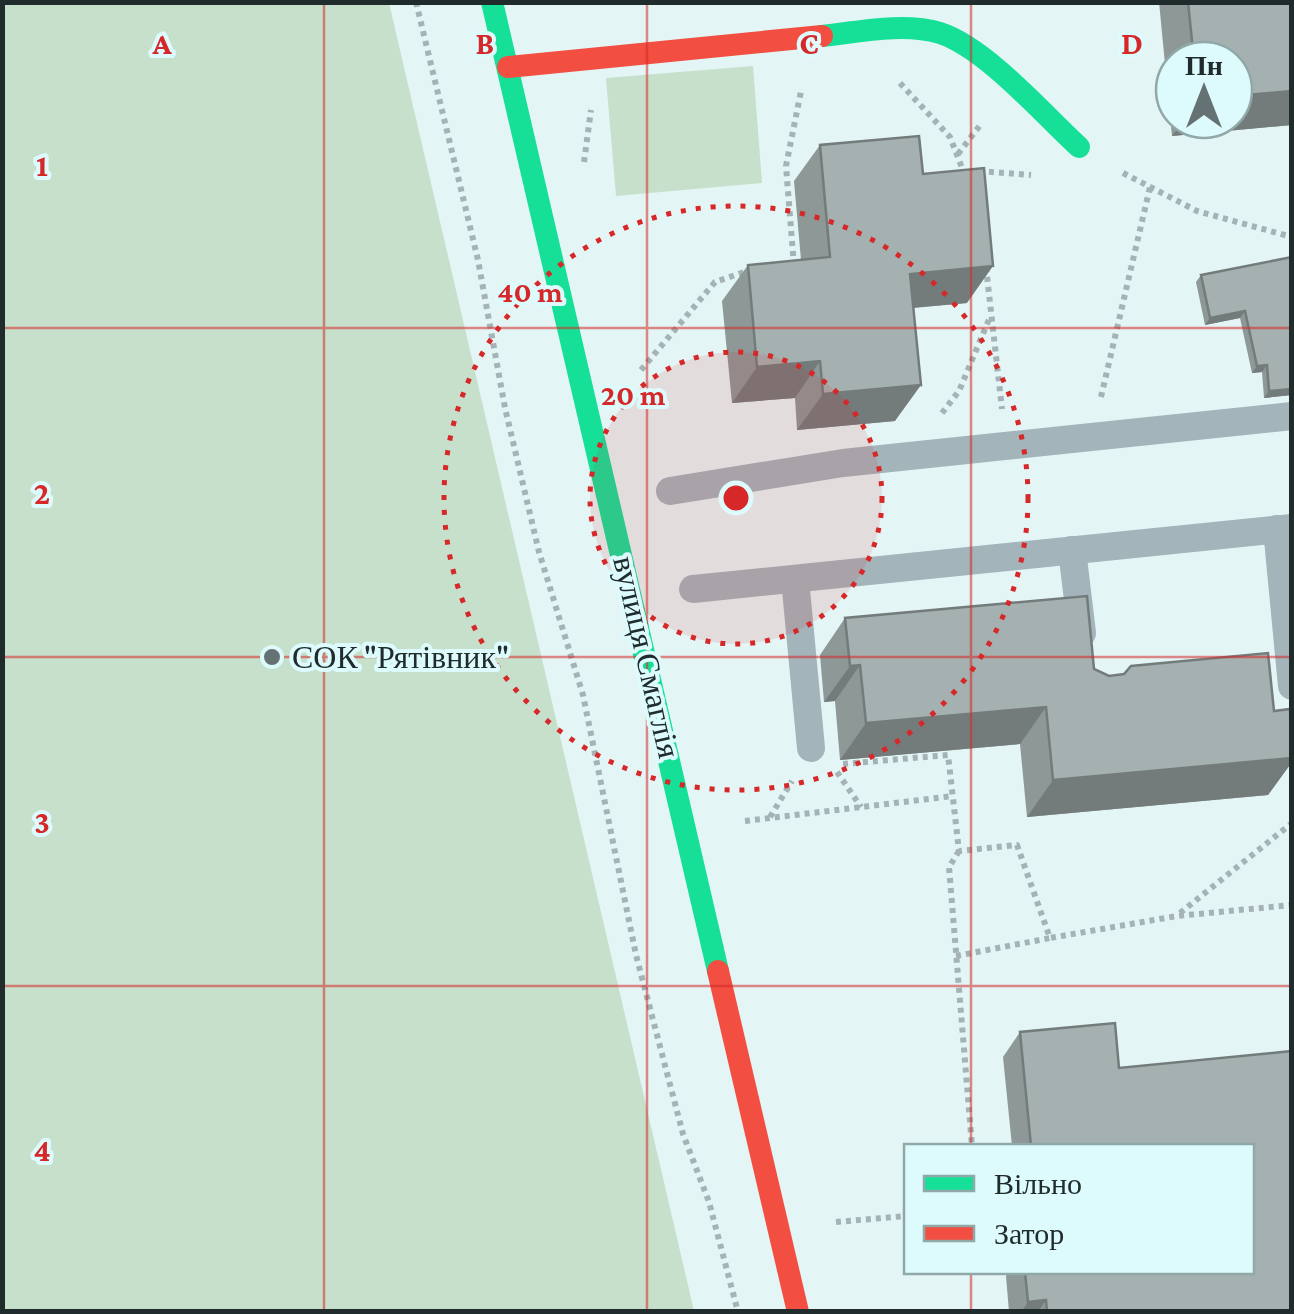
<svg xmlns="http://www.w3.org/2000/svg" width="1294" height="1314" viewBox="0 0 1294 1314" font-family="'Crimson Pro',serif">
<rect width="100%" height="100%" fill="#e4f5f6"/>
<g fill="#c6e0cb">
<polygon points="3,2 389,3 694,1311 3,1311"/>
<polygon points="753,66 762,183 616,196 606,78"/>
</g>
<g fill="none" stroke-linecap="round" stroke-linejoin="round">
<g stroke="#a5b3b7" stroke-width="6" stroke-dasharray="5 5" stroke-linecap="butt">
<polyline points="416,2 478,260 505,408 539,552 583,695 636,955 683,1134 709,1202 738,1312"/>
<polyline points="900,83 950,137 966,178"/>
<polyline points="958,154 981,124"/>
<polyline points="584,162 591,110"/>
<polyline points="979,171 1031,175"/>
<polyline points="1123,173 1197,211 1292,237"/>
<polyline points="794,266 786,166 801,91"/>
<polyline points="986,267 1002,409"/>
<polyline points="641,370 715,282 747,271"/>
<polyline points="1101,397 1150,187"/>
<polyline points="942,413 959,391 990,317"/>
<polyline points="843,764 948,755 959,851 1017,845 1050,938 1177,916 1292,905"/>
<polyline points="837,772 861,807"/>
<polyline points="770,817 792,781"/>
<polyline points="745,821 953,796"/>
<polyline points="959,851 949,867 972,1146"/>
<polyline points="1180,913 1292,823"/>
<polyline points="956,956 1050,938"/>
<polyline points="836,1222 906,1216"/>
</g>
<g stroke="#a3b4bb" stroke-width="28">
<polyline points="670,491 843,463 1292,416"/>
<polyline points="1277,529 1292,686"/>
<polyline points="1072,550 1082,633"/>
<polyline points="795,579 811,748"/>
<polyline points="693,589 1292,528"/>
</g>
<g stroke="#16e098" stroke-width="22">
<polyline points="492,2 718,971"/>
<path d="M822,36c36,-4 82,-14 118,-3 46,15 103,81 139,114"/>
</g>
<g stroke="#f24e42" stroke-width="22">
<polyline points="508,67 822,36"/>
<polyline points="718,971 798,1312"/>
</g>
</g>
<g fill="#8d9897" fill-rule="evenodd">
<path d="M1159,2h133v123l-120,11zM1174,60h60v60h-60z"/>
<polygon points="820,145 923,174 967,303 914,308 895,421 797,430 795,398 732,403 722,301 748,265 801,260 794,181"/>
<polygon points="1292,257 1292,395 1264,398 1262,372 1252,373 1240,318 1205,325 1196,282 1201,275"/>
<polygon points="845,618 1094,669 1109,676 1274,711 1292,732 1292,762 1268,795 1027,817 1020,744 840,760 835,701 824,702 820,655"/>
<polygon points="1115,1023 1119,1068 1292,1051 1292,1312 1009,1312 1006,1276 1009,1272 1252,1272 1252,1146 1012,1146 1003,1057 1020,1032"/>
</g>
<g fill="#737c7b">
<polygon points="1292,91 1292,125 1172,136 1184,120 1234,120 1234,96"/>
<polygon points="993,266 967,303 885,310 910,274"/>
<polygon points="1245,311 1240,318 1205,325 1210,318"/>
<polygon points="820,361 795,398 732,403 757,367"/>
<polygon points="1267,365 1262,372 1252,373 1257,366"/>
<polygon points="921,385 895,421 797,430 823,394"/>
<polygon points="1292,389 1292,395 1264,398 1269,391"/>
<polygon points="860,665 835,701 824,702 850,666"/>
<polygon points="1046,707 1020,744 840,760 866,723"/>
<polygon points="1292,758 1292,762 1268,795 1027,817 1053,780"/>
<polygon points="1046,1300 1038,1312 1021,1312 1028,1302"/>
</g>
<g fill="#a4b1b0" stroke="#737c7b" stroke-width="2.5">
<polygon points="1188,2 1292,2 1292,91 1234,96 1234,60 1194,60"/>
<polygon points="919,136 923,174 984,168 993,266 910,274 921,385 823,394 820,361 757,367 748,265 830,257 820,145"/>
<polygon points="1292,257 1292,389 1269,391 1267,365 1257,366 1245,311 1210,318 1201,275"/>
<polygon points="1087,596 1094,669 1109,676 1124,674 1131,666 1268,653 1274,711 1290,709 1292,758 1053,780 1046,707 866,723 860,665 850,666 845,618"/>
<polygon points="1115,1023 1119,1068 1292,1051 1292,1312 1047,1312 1046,1300 1028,1302 1025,1272 1252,1272 1252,1146 1031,1146 1020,1032"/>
</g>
<path fill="none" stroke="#d62828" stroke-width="2.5" stroke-opacity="0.55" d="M324,2v1310M647,2v1310M971,2v1144M2,328h1290M2,657h1290M2,986h1290M971,1272v40"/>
<circle cx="736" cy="498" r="146" fill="#d62828" fill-opacity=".12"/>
<g fill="none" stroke="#d62828" stroke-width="5" stroke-dasharray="5 10">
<circle cx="736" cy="498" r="146"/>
<circle cx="736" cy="498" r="292"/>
</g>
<circle fill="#657273" stroke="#ddfbfd" stroke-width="4" cx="272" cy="657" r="10"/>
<g text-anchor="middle" stroke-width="8" stroke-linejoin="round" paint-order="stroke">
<g font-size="32" fill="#202c2c" stroke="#ddfbfd" text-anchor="start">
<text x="292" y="668">СОК "Рятівник"</text>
</g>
<g font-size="32" fill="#202c2c" stroke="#ddfbfd">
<text transform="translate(647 657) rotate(77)" y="11">вулиця Смаглія</text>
</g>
</g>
<g font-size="32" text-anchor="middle" font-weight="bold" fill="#d62828" stroke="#ddfbfd" stroke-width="8" stroke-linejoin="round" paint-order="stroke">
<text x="162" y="54">A</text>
<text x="485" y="54">B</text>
<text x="809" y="54">C</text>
<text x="1132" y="54">D</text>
<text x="42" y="176">1</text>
<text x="42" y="504">2</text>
<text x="42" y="833">3</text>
<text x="42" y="1161">4</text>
</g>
<circle cx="736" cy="498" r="15" fill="#d62828" stroke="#ddfbfd" stroke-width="5"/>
<g font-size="30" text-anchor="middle" font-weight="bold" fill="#d62828" stroke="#ddfbfd" stroke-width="8" stroke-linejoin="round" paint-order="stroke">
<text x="530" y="302">40 m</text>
<text x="633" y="405">20 m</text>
</g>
<rect width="1294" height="1314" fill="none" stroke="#202c2c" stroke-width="10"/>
<rect x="904" y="1144" width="350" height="130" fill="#ddfbfd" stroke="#91a8a9" stroke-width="2.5"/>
<rect x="924" y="1176" width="50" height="15" fill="#16e098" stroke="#91a8a9" stroke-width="2.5"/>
<text x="994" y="1194" font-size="30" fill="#202c2c">Вільно</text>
<rect x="924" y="1226" width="50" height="15" fill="#f24e42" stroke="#91a8a9" stroke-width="2.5"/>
<text x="994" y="1244" font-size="30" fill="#202c2c">Затор</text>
<g transform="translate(1204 90)"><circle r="48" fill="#ddfbfd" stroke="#91a8a9" stroke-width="2.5"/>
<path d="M0-8L18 38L0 25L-18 38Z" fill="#657273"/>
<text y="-15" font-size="28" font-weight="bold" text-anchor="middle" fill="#202c2c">Пн</text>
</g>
</svg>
